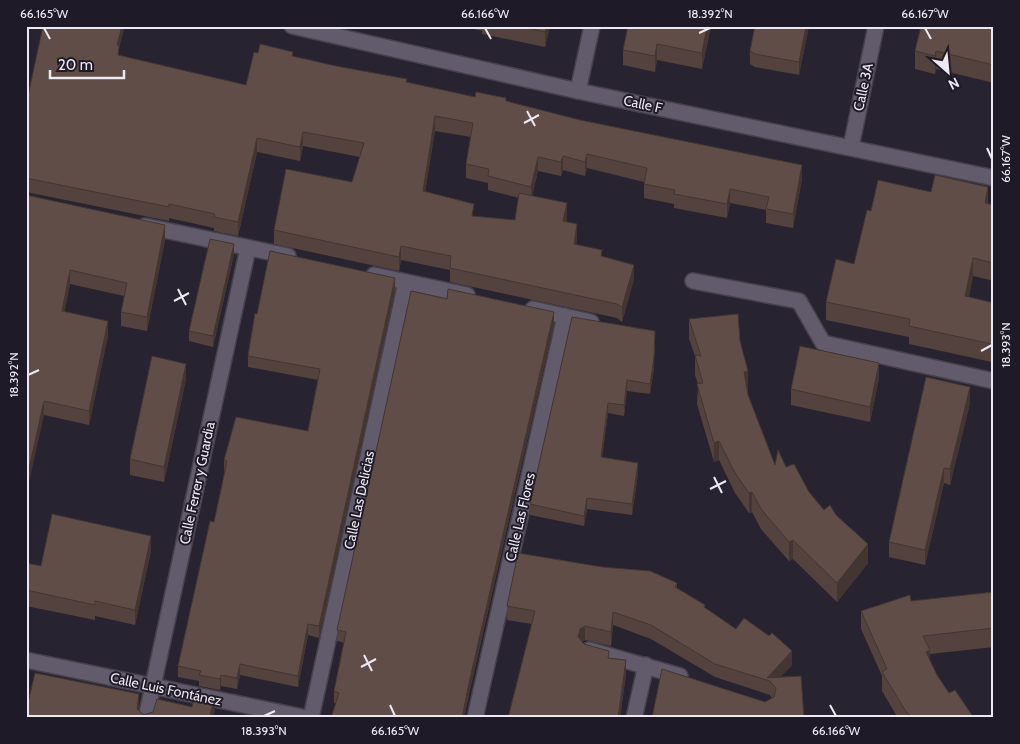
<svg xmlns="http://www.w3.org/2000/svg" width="1020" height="744" viewBox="0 0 1020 744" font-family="Cabin,sans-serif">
<rect width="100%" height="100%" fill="#282331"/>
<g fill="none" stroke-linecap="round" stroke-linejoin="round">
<defs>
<g id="minor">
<polyline points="292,26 578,91 994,178"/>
<polyline points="578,91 592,26"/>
<polyline points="851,147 876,26"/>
<polyline points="145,226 288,256"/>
<polyline points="374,275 467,295"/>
<polyline points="693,281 799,301 823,343 994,381"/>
<polyline points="533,309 591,322"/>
<polyline points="589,650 680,676"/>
<polyline points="26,660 307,718"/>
<polyline points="146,718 248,248"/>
<polyline points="311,718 406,282"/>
<polyline points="475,718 565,316"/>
<polyline points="634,718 646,665"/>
</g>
</defs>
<use href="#minor" stroke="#46414d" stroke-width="18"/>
<use href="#minor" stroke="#615b6c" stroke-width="15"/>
</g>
<g fill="#53423d" fill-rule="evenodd">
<polygon points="461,26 550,26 545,47 482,34 482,31"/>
<polygon points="711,26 702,69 657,60 655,72 623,65 623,50"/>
<polygon points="755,26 809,26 799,75 755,67 750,64 750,51"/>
<polygon points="994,26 994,83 936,69 935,74 915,69 915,51"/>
<path d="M119,49v7l127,29 12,-32 35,4 182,40 31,5 296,77 -9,49 -27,-5v-13l-36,-7 -3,15 -53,-10v-4l-30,-6v-16l-57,-14 -2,8 -22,-6 -2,6 -23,-5 -6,24 35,22 -1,5 11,16 -1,7 26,11 32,23 -12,43 -5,-4 -167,-36v-12l-49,-10 -2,11 -125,-27v-14l78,-48 8,-25 -57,-11 -3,15 -43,-9 -19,84 -24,-5v-3l-45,-10v3l-143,-29v-87zM435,131l36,6 -5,27v14l22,5v7l31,8 -4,22 -41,-4 -49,-24z"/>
<polygon points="26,195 165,240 147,331 121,326 121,312 124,296 70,284 64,312 108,336 89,425 44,415"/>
<polygon points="988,204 994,205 994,281 973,276 969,297 994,303 992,362 909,344 909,337 826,320 826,302 854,264 871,211"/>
<polygon points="234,254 213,347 189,341 189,331"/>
<polygon points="395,289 319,638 308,635 298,687 240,675 237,689 221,686 220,690 199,686 199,681 178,677 178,666 214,522 225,471 224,471 224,460 308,431 318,380 248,367 248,356 257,314"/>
<polygon points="572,317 654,368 650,394 627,391 624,416 608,413 602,457 638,474 632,515 587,509 584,526 530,515 530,504"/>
<polygon points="689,319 740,341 748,391 747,391 748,395 775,465 786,467 809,492 868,563 837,602 793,559 789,561 761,529 752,512 749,513 735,493 719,460 714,462 697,404 698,384 695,375 695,356 689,339"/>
<polygon points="554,323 469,694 464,718 331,718 336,703 334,703 334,691 344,643 337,641 337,630"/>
<polygon points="879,378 870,422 791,405 791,389"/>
<polygon points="186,379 164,482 130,475 130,459"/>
<polygon points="970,403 950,485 944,483 925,565 889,557 889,542"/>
<polygon points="151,551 135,625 95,616 95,620 26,606 26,563 41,566"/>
<polygon points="518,553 602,567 650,571 677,583 677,588 705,605 705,608 736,629 744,618 769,636 772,633 792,651 792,665 780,677 801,676 804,718 652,718 662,669 765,702 772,698 770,695 715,677 651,639 613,625 611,646 585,640 582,642 584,644 609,651 609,658 626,660 626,674 620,718 508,718 532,624 507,620 507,606"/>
<polygon points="994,592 994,647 930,654 930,662 937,675 949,693 974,718 898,718 882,691 882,676 861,629 861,611 911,601"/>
</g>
<g fill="#433632">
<polygon points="122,26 125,26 119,49 119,61 118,69 117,45"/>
<polygon points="547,26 550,26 545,47 545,32"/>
<polygon points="707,26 711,26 702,69 702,53"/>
<polygon points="806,26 809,26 799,75 799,62"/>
<polygon points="657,44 657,60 655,72 655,56"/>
<polygon points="936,51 936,69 935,74 935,56"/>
<polygon points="435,116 435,131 423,205 423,191"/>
<polygon points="303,132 303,146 300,161 300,147"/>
<polygon points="257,138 257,152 238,236 238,222"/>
<polygon points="587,154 587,168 585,176 585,162"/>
<polygon points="563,156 563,170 561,176 561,162"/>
<polygon points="538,157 538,171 531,201 531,187"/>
<polygon points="802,165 802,179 793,228 793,214"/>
<polygon points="988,187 988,205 985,203"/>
<polygon points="730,189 730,203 727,218 727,204"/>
<polygon points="567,203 567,217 563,236 563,221"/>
<polygon points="577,224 577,238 574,258 574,244"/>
<polygon points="165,225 165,240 147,331 147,317"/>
<polygon points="234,244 234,254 213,347 213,336"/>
<polygon points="401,246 401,260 399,271 399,257"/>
<polygon points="973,258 973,276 965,315 965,296"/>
<polygon points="634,265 634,279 622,322 622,307"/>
<polygon points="70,270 70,284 62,326 62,311"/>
<polygon points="395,278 395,289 319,638 319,626"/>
<polygon points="554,312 554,323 469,694 464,718 462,718 469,683"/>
<polygon points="108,321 108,336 89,425 89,411"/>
<polygon points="655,331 654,368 650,394 650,384"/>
<polygon points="994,335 994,353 992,362 992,344"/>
<polygon points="879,363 879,378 870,422 870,407"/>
<polygon points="186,364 186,379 164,482 164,467"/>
<polygon points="748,371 748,391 744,392 744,372"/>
<polygon points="627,380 627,391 624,416 624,405"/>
<polygon points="970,387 970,403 950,485 950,469"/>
<polygon points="44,401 44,415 26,496 26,482"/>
<polygon points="608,403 608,413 601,468 601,457"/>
<polygon points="719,441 719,460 714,462 714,443"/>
<polygon points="638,463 638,474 632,515 632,504"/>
<polygon points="944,468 944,483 925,565 925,550"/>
<polygon points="752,492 752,512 749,513 749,493"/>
<polygon points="587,498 587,509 584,526 584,516"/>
<polygon points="151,536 151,551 135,625 135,610"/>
<polygon points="793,540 793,559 789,561 789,542"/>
<polygon points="868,544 868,563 837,602 837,583"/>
<polygon points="613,612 613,625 611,646 611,632"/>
<polygon points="308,624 308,635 298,687 298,676"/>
<polygon points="585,626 585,640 580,643 578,637 580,629"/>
<polygon points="930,650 930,668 926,652"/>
<polygon points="792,651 792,665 773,685 767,678"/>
<polygon points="626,660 626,674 620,718 618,718"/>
<polygon points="240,664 240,675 237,689 237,678"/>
<polygon points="221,675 221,686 220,690 220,679"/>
<polygon points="139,694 139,706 137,718 137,709"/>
<polygon points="215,697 215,709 213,718 210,715"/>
</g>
<g fill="#604d47" stroke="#433632">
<polygon points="43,26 122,26 117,45 119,46 118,55 246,85 254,52 258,53 260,44 293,52 292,56 336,66 407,79 406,82 475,97 476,92 506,98 506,101 580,120 802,165 793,214 766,209 769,197 730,189 727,204 674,194 675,190 644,184 647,168 587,154 585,162 563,156 561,162 538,157 531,187 488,176 489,169 466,164 473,123 435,116 423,191 474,204 472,216 515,220 519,193 567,203 563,221 577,224 574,244 602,250 601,256 634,265 622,307 617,304 450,268 451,256 401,246 399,257 274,230 286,169 352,182 364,143 303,132 300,147 257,138 238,222 214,217 215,214 169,204 169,207 26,178 26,105"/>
<polygon points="519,26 547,26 545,32"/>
<polygon points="628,26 707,26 702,53 657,44 655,56 623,50"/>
<polygon points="755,26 806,26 799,62 755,54 750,51"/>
<polygon points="921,26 994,26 994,65 936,51 935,56 915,51"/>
<polygon points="935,175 988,187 985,203 994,205 994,263 973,258 965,296 994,303 994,335 992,344 909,326 910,319 826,302 836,259 854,264 867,210 871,211 878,180 931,192"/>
<polygon points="26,195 165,225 147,317 121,312 127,283 70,270 62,311 108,321 89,411 44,401 26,482"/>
<polygon points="210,239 234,244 213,336 189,331"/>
<polygon points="270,251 395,278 319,626 308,624 298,676 240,664 237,678 221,675 220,679 199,675 201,671 178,666 210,521 214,522 227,461 224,460 236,417 308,431 320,369 248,356 255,313 257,314"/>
<polygon points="448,289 554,312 469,683 462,718 331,718 339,693 334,691 346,632 337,630 411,291 447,299"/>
<polygon points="738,314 740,341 748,371 744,372 748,395 775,465 778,450 786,467 794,464 809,492 824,510 830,505 836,515 868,544 837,583 793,540 789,542 761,509 752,492 749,493 735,473 719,441 714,443 697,384 703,383 695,355 701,356 689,319"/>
<polygon points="572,317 655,331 654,357 650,384 627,380 624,405 608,403 601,457 638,463 632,504 587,498 584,516 530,504"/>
<polygon points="800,346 879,363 870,407 791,389"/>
<polygon points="152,356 186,364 164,467 130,459"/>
<polygon points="926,377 970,387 950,469 944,468 925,550 889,542"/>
<polygon points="52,514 151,536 135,610 95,601 95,605 26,590 26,563 41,566"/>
<polygon points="518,553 602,567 650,571 677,583 675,587 705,605 704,607 736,629 744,618 769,636 772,633 792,651 767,678 801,676 804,718 652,718 662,669 765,702 774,697 776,688 770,681 715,664 651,625 613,612 611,632 585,626 580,629 578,637 584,644 609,651 608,658 626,660 618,718 508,718 535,611 507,606"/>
<polygon points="994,592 994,628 923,636 930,650 926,652 937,675 949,693 955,690 974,718 912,718 905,710 882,672 887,669 861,611 910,595 911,601"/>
<polygon points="35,673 139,694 137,709 144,715 153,712 157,699 192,707 195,693 215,697 210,715 221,718 26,718 26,711"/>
</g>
<path fill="none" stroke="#ece9f3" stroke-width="2" d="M44,28l6,11M485,28l6,11M925,28l6,11M699,33l11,-5M527,111l8,15M524,123l15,-8M987,148l5,11M178,289l8,16M174,301l15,-8M981,351l11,-6M28,375l11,-5M714,477l8,16M710,489l16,-8M364,655l8,16M361,667l15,-8M390,705l5,11M830,705l6,11M264,716l11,-5"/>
<g text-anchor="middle" stroke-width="4" stroke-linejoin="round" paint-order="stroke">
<g font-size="14" fill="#ece9f3" stroke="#1f1a27">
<text transform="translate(863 87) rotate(-78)" y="5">Calle 3A</text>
<text transform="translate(643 104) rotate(12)" y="5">Calle F</text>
<text transform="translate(197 483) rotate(-78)" y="5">Calle Ferrer y Guardia</text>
<text transform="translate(359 500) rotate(-78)" y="5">Calle Las Delicias</text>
<text transform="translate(520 517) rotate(-77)" y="5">Calle Las Flores</text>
<text transform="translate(166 689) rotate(12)" y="5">Calle Luis Fontánez</text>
</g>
</g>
<rect width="1020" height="744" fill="none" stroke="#1f1a27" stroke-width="55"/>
<g transform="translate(948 72) rotate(153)" stroke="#1f1a27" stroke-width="4" paint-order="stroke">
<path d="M0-4L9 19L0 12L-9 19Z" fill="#ece9f3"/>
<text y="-8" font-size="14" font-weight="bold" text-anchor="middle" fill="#ece9f3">N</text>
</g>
<path d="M50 70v8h74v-8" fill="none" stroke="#ece9f3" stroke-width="2.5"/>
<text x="58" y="70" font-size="15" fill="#ece9f3" stroke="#1f1a27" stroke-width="4" paint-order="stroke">20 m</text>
<rect x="28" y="28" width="964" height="688" fill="none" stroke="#ece9f3" stroke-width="2"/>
<g font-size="12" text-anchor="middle" fill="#ece9f3">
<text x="44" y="18">66.165°W</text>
<text x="485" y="18">66.166°W</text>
<text x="710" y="18">18.392°N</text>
<text x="925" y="18">66.167°W</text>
<text transform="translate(1006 159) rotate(-90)" y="4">66.167°W</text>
<text transform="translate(1006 345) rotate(-90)" y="4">18.393°N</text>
<text transform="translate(14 375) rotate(-90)" y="4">18.392°N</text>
<text x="264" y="735">18.393°N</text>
<text x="395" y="735">66.165°W</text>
<text x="836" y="735">66.166°W</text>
</g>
</svg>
